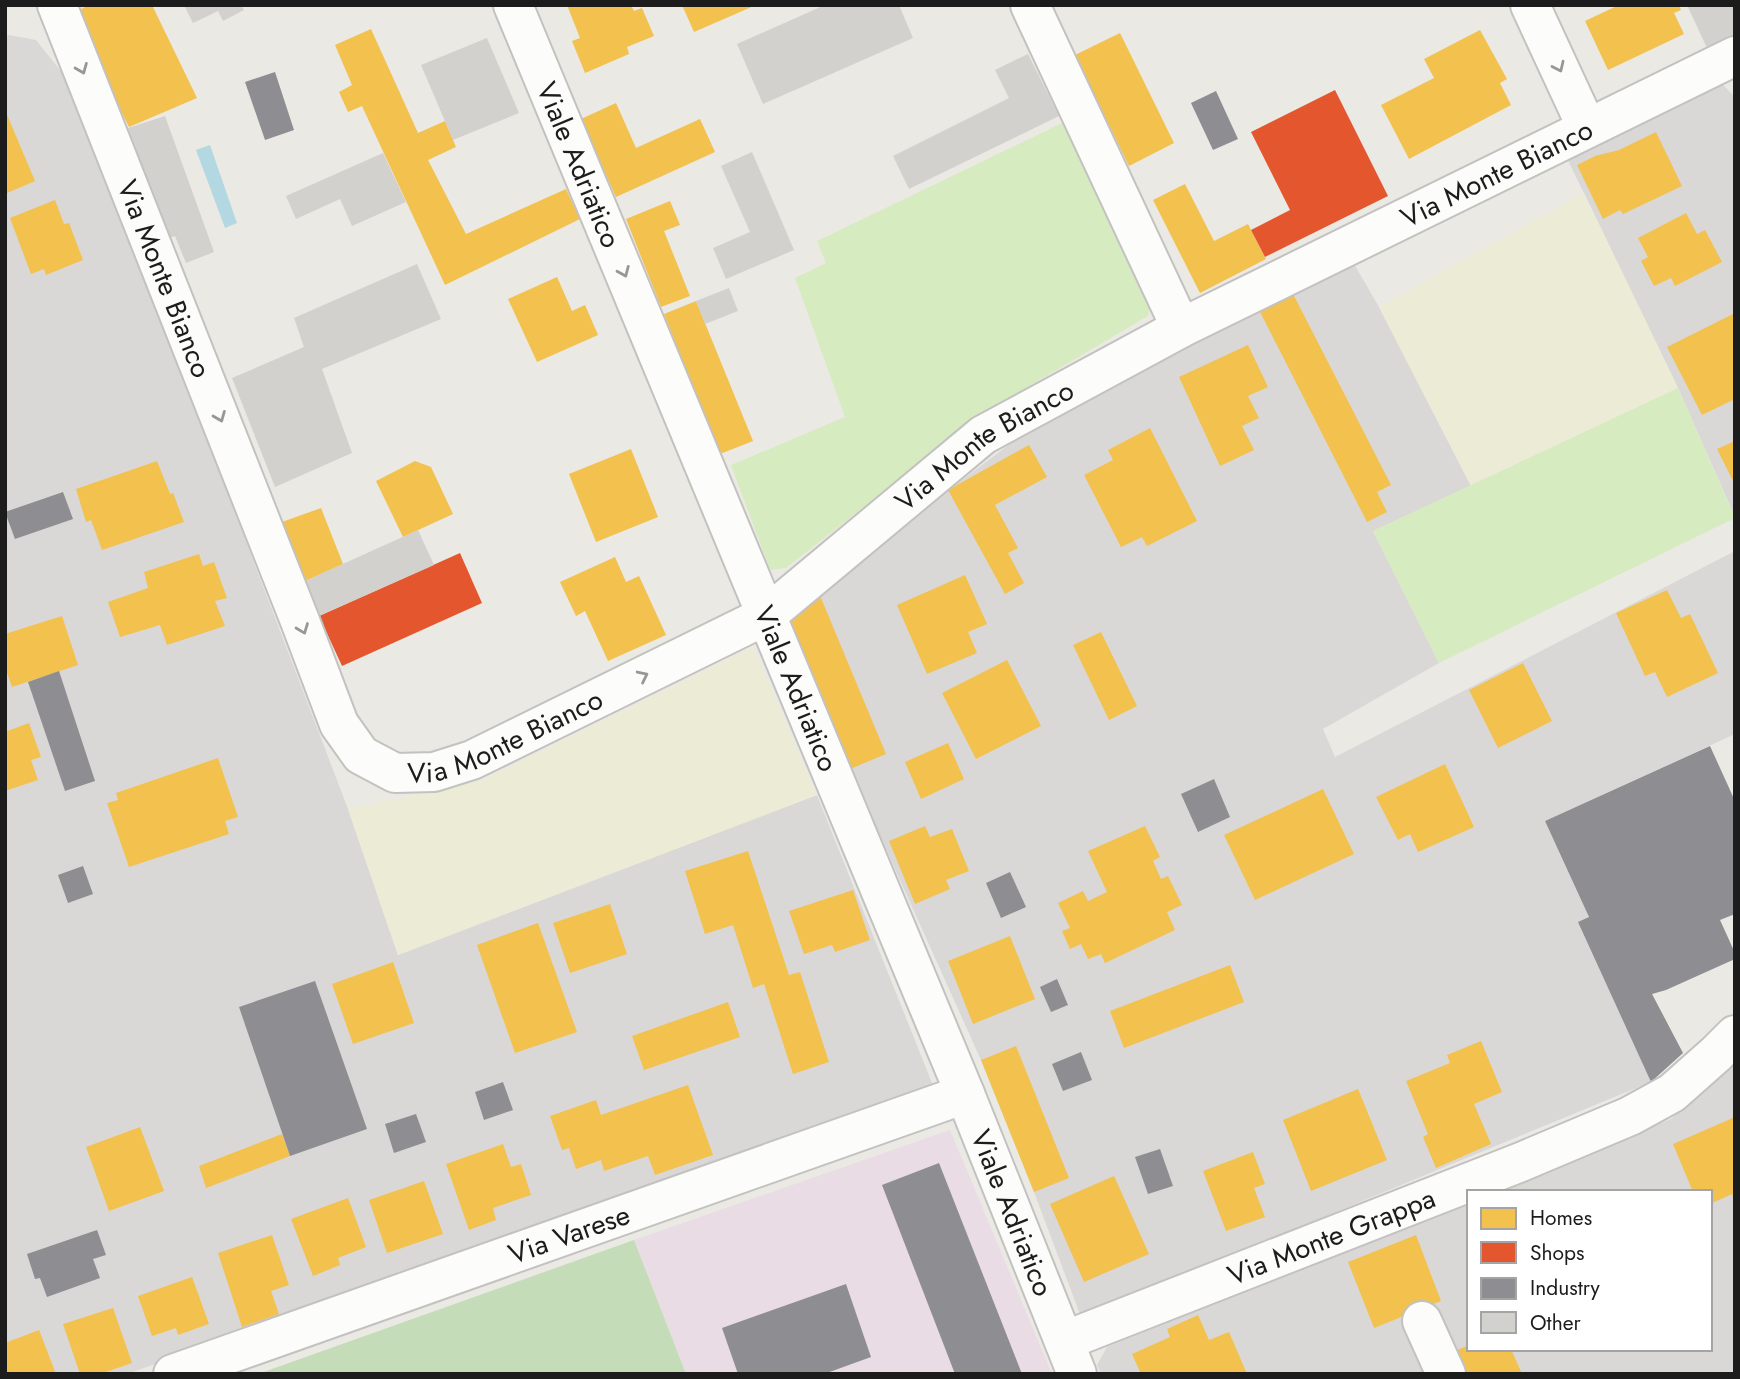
<svg xmlns="http://www.w3.org/2000/svg" width="1740" height="1379" viewBox="0 0 1740 1379" font-family="Jost,sans-serif">
<rect width="100%" height="100%" fill="#ebe9e4"/>
<g fill="#dad8d6">
<polygon points="9,35 36,40 72,85 348,809 398,955 817,795 934,1088 127,1374 5,1374 5,36"/>
<polygon points="1717,79 1735,97 1735,517 1678,388 1564,152"/>
<polygon points="1353,262 1379,307 1471,486 1373,531 1439,663 1323,729 1335,757 1735,551 1735,734 1545,821 1589,917 1579,922 1651,1082 1081,1317 1034,1192 981,1060 850,769 785,614 1031,428"/>
<polygon points="1735,1056 1735,1374 1101,1374 1097,1365 1107,1347 1469,1201 1469,1349 1710,1349 1710,1192 1491,1192 1671,1119"/>
</g>
<polygon fill="#e9dce4" points="950,1130 1052,1374 686,1374 634,1240"/>
<g fill="#ececd6">
<polygon points="1584,193 1678,388 1471,486 1379,307"/>
<polygon points="753,647 817,795 398,955 348,809 480,781"/>
</g>
<g fill="#d7ebc0">
<polygon points="1064,122 1151,299 1148,316 985,412 786,568 770,570 731,465 845,417 795,278 826,263 817,241"/>
<polygon points="1678,388 1735,518 1439,663 1373,531"/>
</g>
<polygon fill="#c4dcb7" points="634,1240 686,1374 258,1374"/>
<polygon fill="#b4d8e1" points="210,145 237,223 225,228 196,150"/>
<g fill="#f2c14e">
<polygon points="89,5 152,5 197,98 129,127 72,14"/>
<polygon points="567,5 631,5 634,11 642,8 654,36 627,47 629,54 585,73 572,41 580,38"/>
<polygon points="682,5 756,5 694,32"/>
<polygon points="1619,5 1679,5 1681,10 1674,13 1684,34 1608,70 1585,21"/>
<polygon points="371,29 418,133 445,121 456,147 428,160 466,234 566,189 580,219 445,285 362,106 348,112 339,92 352,85 335,45"/>
<polygon points="1480,30 1507,79 1500,83 1511,105 1409,159 1381,105 1434,78 1424,59"/>
<polygon points="1120,33 1174,143 1129,166 1075,55"/>
<polygon points="616,103 636,148 700,119 715,152 616,197 581,119"/>
<polygon points="5,110 35,181 7,193 5,189"/>
<polygon points="1656,132 1682,186 1623,214 1620,210 1603,219 1577,165 1595,156 1619,150"/>
<polygon points="1185,184 1214,241 1248,224 1266,259 1200,293 1153,200"/>
<polygon points="55,200 64,224 69,223 83,260 46,275 44,269 31,274 10,218"/>
<polygon points="670,201 680,225 664,231 690,296 661,307 626,219"/>
<polygon points="1686,213 1697,234 1705,230 1722,262 1675,286 1671,278 1654,286 1641,261 1648,257 1638,238"/>
<polygon points="557,277 572,311 585,305 598,335 537,362 508,299"/>
<polygon points="1291,290 1391,485 1377,492 1387,512 1367,522 1258,308"/>
<polygon points="696,301 753,441 720,454 664,314"/>
<polygon points="1733,314 1735,316 1735,399 1702,415 1667,347"/>
<polygon points="1248,345 1268,387 1248,396 1259,418 1242,426 1254,450 1220,466 1179,377"/>
<polygon points="1150,428 1197,521 1147,546 1142,537 1121,547 1084,475 1113,460 1108,450"/>
<polygon points="1735,441 1735,485 1717,449"/>
<polygon points="1029,445 1047,477 995,505 1018,548 1008,553 1024,583 1005,594 948,490"/>
<polygon points="631,449 658,517 596,542 569,474"/>
<polygon points="157,461 170,494 173,493 184,522 102,550 91,520 86,522 76,489"/>
<polygon points="415,461 431,467 453,514 403,537 376,481"/>
<polygon points="321,508 343,564 303,582 282,522"/>
<polygon points="199,554 203,566 214,562 227,598 215,601 225,626 167,645 160,625 120,637 108,602 148,588 144,572"/>
<polygon points="615,557 626,582 639,576 666,635 608,661 585,611 576,616 560,582"/>
<polygon points="965,575 987,624 968,632 977,653 927,674 897,605"/>
<polygon points="1667,590 1681,618 1690,614 1718,673 1667,697 1655,672 1645,676 1616,613"/>
<polygon points="821,598 886,754 850,769 784,614"/>
<polygon points="62,616 78,665 12,687 5,667 5,634"/>
<polygon points="1101,632 1137,706 1109,720 1073,645"/>
<polygon points="1007,660 1041,726 976,759 942,693"/>
<polygon points="1523,663 1552,721 1498,748 1469,690"/>
<polygon points="29,723 41,757 31,760 38,780 5,791 5,732"/>
<polygon points="948,743 964,779 921,799 905,762"/>
<polygon points="218,758 238,817 225,821 229,834 129,867 107,803 118,800 116,793"/>
<polygon points="1445,764 1474,827 1418,852 1410,834 1398,840 1376,797"/>
<polygon points="1323,789 1354,854 1255,900 1224,835"/>
<polygon points="925,826 930,837 952,829 969,871 946,880 950,889 915,904 889,841"/>
<polygon points="1145,826 1160,857 1153,861 1161,879 1168,876 1182,905 1167,912 1175,930 1105,963 1101,954 1088,959 1081,944 1070,949 1062,931 1070,928 1058,903 1083,891 1088,901 1107,892 1088,851"/>
<polygon points="748,851 789,975 800,972 829,1062 793,1074 764,984 753,988 733,925 705,934 685,871"/>
<polygon points="853,890 870,940 835,952 832,945 804,954 789,911"/>
<polygon points="610,904 627,954 570,973 553,923"/>
<polygon points="538,923 577,1032 515,1053 477,945"/>
<polygon points="1010,936 1035,999 973,1024 948,961"/>
<polygon points="393,962 414,1023 353,1044 332,984"/>
<polygon points="1230,965 1244,1002 1124,1048 1110,1011"/>
<polygon points="728,1002 740,1037 644,1070 632,1036"/>
<polygon points="1481,1041 1502,1092 1474,1104 1491,1144 1436,1168 1423,1137 1428,1134 1406,1081 1450,1063 1447,1055"/>
<polygon points="1016,1046 1069,1178 1034,1192 981,1060"/>
<polygon points="688,1085 713,1155 655,1175 648,1156 604,1171 601,1160 576,1169 569,1148 562,1150 550,1116 596,1100 601,1115"/>
<polygon points="1358,1089 1387,1160 1311,1191 1283,1120"/>
<polygon points="1735,1117 1735,1201 1732,1194 1710,1204 1710,1192 1693,1192 1673,1144"/>
<polygon points="140,1127 164,1191 109,1211 86,1147"/>
<polygon points="282,1134 290,1156 206,1188 199,1166"/>
<polygon points="503,1144 511,1167 521,1164 531,1195 493,1208 496,1220 469,1230 446,1164"/>
<polygon points="1253,1152 1265,1184 1254,1188 1265,1217 1226,1231 1203,1171"/>
<polygon points="1114,1176 1149,1254 1084,1282 1050,1204"/>
<polygon points="424,1181 443,1234 387,1253 369,1200"/>
<polygon points="348,1198 366,1247 338,1258 340,1265 313,1276 291,1219"/>
<polygon points="272,1235 289,1285 271,1291 279,1314 242,1327 218,1253"/>
<polygon points="1416,1235 1441,1301 1374,1328 1348,1262"/>
<polygon points="192,1277 209,1324 178,1335 176,1328 152,1336 138,1296"/>
<polygon points="113,1308 132,1363 100,1374 80,1374 63,1324"/>
<polygon points="1198,1315 1209,1340 1229,1332 1247,1374 1141,1374 1132,1354 1170,1337 1167,1329"/>
<polygon points="39,1330 56,1374 5,1374 5,1343"/>
<polygon points="1469,1345 1469,1349 1511,1349 1522,1374 1456,1374 1448,1354"/>
</g>
<g fill="#e4572e">
<polygon points="1335,90 1388,196 1265,257 1251,230 1290,210 1251,132"/>
<polygon points="460,553 482,603 342,666 319,616"/>
</g>
<g fill="#8d8d92">
<polygon points="275,72 294,130 265,140 245,82"/>
<polygon points="1216,91 1238,139 1213,150 1191,103"/>
<polygon points="63,492 73,519 15,539 5,512"/>
<polygon points="59,671 95,781 65,791 28,682"/>
<polygon points="1710,746 1735,801 1735,914 1720,920 1735,953 1735,959 1666,990 1652,994 1683,1053 1651,1082 1578,922 1589,917 1545,821"/>
<polygon points="1214,779 1230,817 1198,832 1181,794"/>
<polygon points="83,866 93,894 68,903 58,875"/>
<polygon points="1010,872 1026,907 1001,918 986,883"/>
<polygon points="1057,979 1068,1005 1051,1012 1040,987"/>
<polygon points="315,981 367,1129 290,1156 239,1007"/>
<polygon points="1081,1052 1092,1080 1063,1091 1052,1064"/>
<polygon points="503,1082 513,1110 484,1120 475,1092"/>
<polygon points="416,1114 426,1142 394,1153 385,1124"/>
<polygon points="1160,1149 1173,1186 1148,1194 1135,1157"/>
<polygon points="939,1163 1022,1374 955,1374 882,1185"/>
<polygon points="97,1230 106,1255 93,1259 100,1278 47,1297 40,1278 35,1279 27,1254"/>
<polygon points="846,1284 871,1357 824,1374 738,1374 722,1328"/>
</g>
<g fill="#d3d1cd">
<polygon points="184,5 241,5 244,10 223,21 218,11 193,23"/>
<polygon points="825,5 899,5 913,38 763,104 737,44"/>
<polygon points="1687,5 1735,5 1735,35 1707,48"/>
<polygon points="487,38 519,113 453,140 421,65"/>
<polygon points="1028,54 1059,116 909,189 893,156 1009,98 995,70"/>
<polygon points="165,116 214,252 186,263 175,236 169,238 128,128"/>
<polygon points="752,152 794,250 726,279 713,248 750,232 721,166"/>
<polygon points="383,153 406,202 352,226 340,199 296,219 286,196"/>
<polygon points="417,264 441,319 322,369 352,453 275,487 232,378 304,347 294,318"/>
<polygon points="729,288 738,311 705,324 696,301"/>
<polygon points="418,530 434,565 319,616 303,582"/>
</g>
<g fill="none" stroke-linecap="round" stroke-linejoin="round">
<defs>
<g id="minor">
<path id="s1" d="M57,5l243,616 39,103 22,31 34,18 39,-1 38,-12 295,-145 216,-180 198,-107 554,-272"/>
<path id="s2" d="M513,5l452,1089 112,280"/>
<polyline points="1030,5 1181,328"/>
<polyline points="1530,5 1587,128"/>
<polyline points="1422,1321 1446,1374"/>
<path id="s3" d="M1064,1341l457,-179 109,-46 42,-23 44,-39 19,-19"/>
<path id="s4" d="M173,1374l792,-280"/>
</g>
</defs>
<use href="#minor" stroke="#c3c2c0" stroke-width="42"/>
<use href="#minor" stroke="#fcfcfb" stroke-width="38"/>
</g>
<defs><path id="oneway-chevron" d="M-2-3.5L2.5 0L-2 3.5" fill="none" stroke-width="1.6" stroke-linecap="round" stroke-linejoin="round" transform="scale(1.75)"/></defs>
<g stroke="#979797">
<use href="#oneway-chevron" transform="translate(1559 67) rotate(65)"/>
<use href="#oneway-chevron" transform="translate(82 69) rotate(68)"/>
<use href="#oneway-chevron" transform="translate(624 272) rotate(67)"/>
<use href="#oneway-chevron" transform="translate(220 417) rotate(68)"/>
<use href="#oneway-chevron" transform="translate(303 629) rotate(69)"/>
<use href="#oneway-chevron" transform="translate(643 676) rotate(-26)"/>
</g>
<g text-anchor="middle" stroke-width="7" stroke-linejoin="round" paint-order="stroke">
<g font-size="28" fill="#1c1c1c" stroke="#fff">
<text dy="10" stroke="none"><textPath href="#s2" startOffset="173">Viale Adriatico</textPath></text>
<text dy="10" stroke="none"><textPath href="#s1" startOffset="2114">Via Monte Bianco</textPath></text>
<text dy="10" stroke="none"><textPath href="#s1" startOffset="294">Via Monte Bianco</textPath></text>
<text dy="10" stroke="none"><textPath href="#s1" startOffset="1533">Via Monte Bianco</textPath></text>
<text dy="10" stroke="none"><textPath href="#s2" startOffset="740">Viale Adriatico</textPath></text>
<text dy="10" stroke="none"><textPath href="#s1" startOffset="966">Via Monte Bianco</textPath></text>
<text dy="10" stroke="none"><textPath href="#s2" startOffset="1307">Viale Adriatico</textPath></text>
<text dy="10" stroke="none"><textPath href="#s4" startOffset="420">Via Varese</textPath></text>
<text dy="10" stroke="none"><textPath href="#s3" startOffset="287">Via Monte Grappa</textPath></text>
</g>
</g>
<rect width="1740" height="1379" fill="none" stroke="#1c1c1c" stroke-width="14"/>
<rect x="1467" y="1190" width="245" height="161" fill="#ffffff" stroke="#a4a4a4" stroke-width="2"/>
<rect x="1481" y="1208" width="35" height="21" fill="#f2c14e" stroke="#a4a4a4" stroke-width="2"/>
<text x="1530" y="1225" font-size="21" fill="#1c1c1c">Homes</text>
<rect x="1481" y="1242" width="35" height="21" fill="#e4572e" stroke="#a4a4a4" stroke-width="2"/>
<text x="1530" y="1260" font-size="21" fill="#1c1c1c">Shops</text>
<rect x="1481" y="1278" width="35" height="21" fill="#8d8d92" stroke="#a4a4a4" stroke-width="2"/>
<text x="1530" y="1295" font-size="21" fill="#1c1c1c">Industry</text>
<rect x="1481" y="1312" width="35" height="21" fill="#d3d1cd" stroke="#a4a4a4" stroke-width="2"/>
<text x="1530" y="1330" font-size="21" fill="#1c1c1c">Other</text>
</svg>
